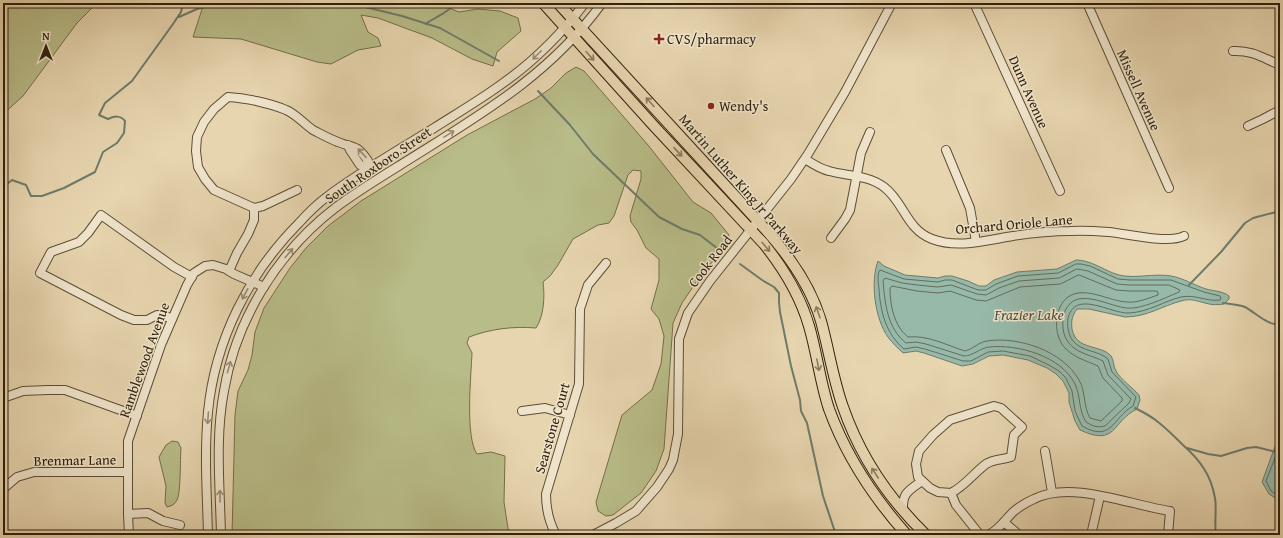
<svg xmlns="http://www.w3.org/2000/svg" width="1283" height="538" viewBox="0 0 1283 538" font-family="'Gentium Book Plus',serif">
<rect width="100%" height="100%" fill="#e7d5af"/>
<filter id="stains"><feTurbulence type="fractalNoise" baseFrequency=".005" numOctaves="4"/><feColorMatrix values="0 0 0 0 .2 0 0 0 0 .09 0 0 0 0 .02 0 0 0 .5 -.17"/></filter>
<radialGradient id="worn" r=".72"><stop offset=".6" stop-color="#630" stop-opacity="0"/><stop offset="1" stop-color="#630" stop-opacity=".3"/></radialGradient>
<g fill="#b8bc88" stroke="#746e4a">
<polygon points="15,3 97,3 77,23 23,96 3,114 3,9 6,9"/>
<polygon points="204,3 437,3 459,12 478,9 500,11 518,18 521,31 497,52 493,66 472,59 432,38 378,18 361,15 368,32 378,38 381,46 358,50 331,64 317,62 241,39 193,37"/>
<path d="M576,67l8,4 64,74 45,57 18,11 18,22 -2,10 -26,30 -19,28 -9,20 -9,126 -8,22 -15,22 -28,22 -7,1 -8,-5 -2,-9 26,-87 30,-25 9,-26 3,-28 -5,-17 -8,-10 8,-29v-21l-13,-11 -9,-18 -6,-8 -1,-6 11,-37v-8l-8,-1 -5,5 -14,41 -5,7 -11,2 -25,14 -15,26 -8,11 -7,6c2,14 1,34 -7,46 -23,-2 -46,1 -67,9l-2,6 5,10c-1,23 -7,84 5,101l14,-2 14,4 -1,46 5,33h-277l3,-120 3,-24 10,-21 4,-15 3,-23 9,-24 26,-40 16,-20 22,-22 33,-25 106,-66 68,-36 16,-11 15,-15z"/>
<path d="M172,441l6,1 3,6c-1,11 0,44 -4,52 -2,4 -5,6 -10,7l-2,-4 1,-17 -7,-29 7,-12z"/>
</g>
<g fill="#97b9aa" stroke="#6d7c6b">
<path d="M1076,260c16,0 28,11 43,15 17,4 35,-2 52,1 12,2 23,9 35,13 7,2 17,2 23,7v3l-5,5c-6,1 -13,1 -19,-1 -8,-2 -15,-5 -24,-2 -19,5 -34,16 -56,16l-36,-8h-12c-5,7 -6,12 -5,20 4,22 29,15 39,27 3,4 2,10 5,15 5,9 16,16 23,24l1,5 -3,9c-26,13 -20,38 -57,21l-5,-9 -6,-19v-9l-6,-12 -7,-7 -9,-6 -19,-8 -25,-5 -14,1 -16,8 -11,2 -38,-13 -8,-2 -13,2c-5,-5 -11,-10 -15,-16 -13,-18 -18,-55 -10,-76l6,5 21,9 33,3 7,-2h7l16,5 11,5h7l8,-6 23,-8 40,-3z"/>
<polygon points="1280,433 1280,501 1269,494 1262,482"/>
</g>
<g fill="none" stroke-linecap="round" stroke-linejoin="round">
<g stroke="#636d5b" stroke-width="1">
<path d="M1076,264h5l9,2 28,13 12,1h41l33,12 16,4 1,2 -1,2c-13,2 -25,-6 -39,-3 -17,4 -32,15 -52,16 -18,1 -54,-24 -61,5 -1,7 0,17 5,23 9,11 25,9 35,18l4,13 24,25 -3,9c-21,12 -21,37 -51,20l-7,-15 -3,-20 -6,-13 -7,-7 -10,-6 -19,-9 -27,-5 -15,1 -17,9h-8l-38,-12 -9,-2 -12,2c-18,-15 -24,-38 -25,-61 -1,-6 -2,-14 1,-18l24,9 34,3 7,-2h7l26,10h8l10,-6 22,-8 40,-3z"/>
<path d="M1077,269l11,2 29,13 12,1h40l11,5 -1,2c-14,6 -39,18 -53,16 -15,-2 -32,-12 -48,-9 -7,2 -12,8 -14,15 -2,5 -1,10 -1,15 4,23 23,24 40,32l5,14 23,24 -2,4 -24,23c-7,2 -13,0 -19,-4 -8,-13 -5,-25 -11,-38 -14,-28 -57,-40 -86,-37 -9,1 -16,9 -25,9l-38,-12 -10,-2 -10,1c-19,-15 -21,-40 -23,-62l2,-3 17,5 15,2 21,2 13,-2 26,9 9,1 13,-7 20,-7 40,-3z"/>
<path d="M1079,275l37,15 13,1h28l1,2v2c-9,3 -21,8 -30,7 -18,0 -43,-17 -60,-5 -15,11 -15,40 -2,52 9,9 21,12 32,17l5,12 19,20v3l-21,20 -11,-3c-7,-12 -4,-26 -11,-38 -16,-29 -61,-44 -92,-39 -8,1 -14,8 -22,10 -19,-6 -37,-16 -57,-14 -14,-11 -18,-32 -18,-49l2,-2 25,5 21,2 12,-2 26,9 10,1 34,-14 40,-3z"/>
<polyline points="1280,445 1266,481 1271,491 1280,497"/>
</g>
<g stroke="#6d7c6b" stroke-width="2">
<polyline points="349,3 402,16 440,28 499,61"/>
<polyline points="179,17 197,9 222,3"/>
<path d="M426,24c4,-4 7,-4 11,-7 8,-4 14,-9 20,-14"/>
<polyline points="538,91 570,125 593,154 659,217 682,229 700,235 722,252"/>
<path d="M3,187l9,-7 14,5 5,11h11l22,-8 31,-16 8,-20 14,-9 7,-10 1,-12c-5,-6 -10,-5 -17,-2l-9,-4 6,-12 27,-22 41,-57 8,-12 2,-9"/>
<polyline points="740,264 762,280 774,287 779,293 779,302 780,312 791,366 800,400 801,411 807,423 823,496 836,535"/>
<polyline points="1189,285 1221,252 1245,223 1253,218 1280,211"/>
<path d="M1223,303c7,1 15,1 22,4 11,6 22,18 35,18"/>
<path d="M1135,408c8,4 16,8 23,14 9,7 17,15 25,23 17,15 28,30 32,53 2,12 -1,25 1,37"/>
<polyline points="1187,448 1208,454 1221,456 1247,448 1256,447 1280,453"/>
</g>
<defs>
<g id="minor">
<polyline points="974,3 1060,191"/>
<polyline points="1087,3 1169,188"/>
<path d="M1233,51c19,-1 30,7 47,14"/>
<polyline points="1248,126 1263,119 1280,110"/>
<polyline points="348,145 350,150 360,165 366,166 368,169"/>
<polyline points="946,150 970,208 976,242"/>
<path d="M805,159c8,5 15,10 24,12 18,5 39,4 55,16 20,15 22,42 48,52 26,10 55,1 81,-3 19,-3 38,-5 57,-5 13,-1 26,0 39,1 19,2 58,12 75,4"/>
<path d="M297,190l-34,16 -9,2 -40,-18 -9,-11 -7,-12 -2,-16 1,-14 7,-15 10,-13 14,-12c17,1 42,6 58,13 10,4 18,14 27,20 8,4 17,9 25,12 17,7 19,2 30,19l-2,5"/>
<polyline points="831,238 845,219 850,210 861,153 870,132"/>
<polyline points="229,271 237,253 248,234 254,220 254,208"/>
<polyline points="172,318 157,315 147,320 134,320 121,315 40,273 51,252 79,242 88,233 101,215 174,267 192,277"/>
<polyline points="3,398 23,391 48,390 65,390 137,416"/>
<path d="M994,406l7,2 21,19 -8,8 -3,22c-9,3 -17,2 -25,7 -12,9 -21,22 -35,29l-13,-1 -8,-4 -12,-11 -2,-13 3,-13 14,-16 17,-15z"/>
<polyline points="522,411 545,408 570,415"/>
<polyline points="1045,451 1052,492"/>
<polyline points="3,489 17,477 34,472 128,472"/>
<polyline points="951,493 956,505 980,535"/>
<path d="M903,511c-1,-18 5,-20 19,-30"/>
<polyline points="128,514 148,513 163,521 180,525"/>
<polyline points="1004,522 1019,535"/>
<polyline points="129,535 128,514 128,441 161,345 187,285 194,273 205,266 213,265 226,269 234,274 264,287"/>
<path d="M208,535c-1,-41 -4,-82 0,-123 7,-72 41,-139 91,-189 9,-10 18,-19 29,-27 33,-25 71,-46 106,-68 22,-14 44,-27 65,-42 32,-22 63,-53 86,-83"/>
<path d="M221,535c-1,-48 -6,-97 3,-144 12,-72 54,-139 111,-183 20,-15 41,-28 62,-41 76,-48 151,-89 205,-164"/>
<path d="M556,535c-7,-13 -10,-26 -10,-41l33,-110 1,-75 8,-24 18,-22"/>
<polyline points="593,535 616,523 636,511 657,487 669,469 673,460 678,434 679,339 688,313 710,281 791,179 808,154 845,92 892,3"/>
<path d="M988,535c11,-5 17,-15 25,-23 6,-5 14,-10 21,-13 38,-19 95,6 136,12l-2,24"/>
<polyline points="1091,535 1100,496"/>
</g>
<g id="major">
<path d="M543,3l110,122 111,119c20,25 36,51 45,82 8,27 11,56 20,83 17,47 45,89 78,126"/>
<path d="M558,3l209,228c23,26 44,56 54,90 8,29 12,58 22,86 17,49 46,92 83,128"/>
</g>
</defs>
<use href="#minor" stroke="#5d4e35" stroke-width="10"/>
<use href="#major" stroke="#2f210c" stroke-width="12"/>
<use href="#minor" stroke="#efe4cb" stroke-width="8"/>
<use href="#major" stroke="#e7d5af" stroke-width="10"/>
</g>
<defs><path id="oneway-shaft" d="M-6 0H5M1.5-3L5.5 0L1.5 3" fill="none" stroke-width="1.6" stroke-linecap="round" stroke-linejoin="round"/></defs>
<g stroke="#998c75">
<use href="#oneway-shaft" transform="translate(537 55) rotate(135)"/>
<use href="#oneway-shaft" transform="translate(449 134) rotate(-31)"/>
<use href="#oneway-shaft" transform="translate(362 153) rotate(-133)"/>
<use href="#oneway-shaft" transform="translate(289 253) rotate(-50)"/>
<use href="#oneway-shaft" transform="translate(245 294) rotate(118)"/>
<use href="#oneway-shaft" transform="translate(229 367) rotate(-74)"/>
<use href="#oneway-shaft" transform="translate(208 418) rotate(94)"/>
<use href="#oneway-shaft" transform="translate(220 496) rotate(-91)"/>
</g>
<g stroke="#8b7b5e">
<use href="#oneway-shaft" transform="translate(590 56) rotate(48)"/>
<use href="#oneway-shaft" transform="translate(650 102) rotate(-132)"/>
<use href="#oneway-shaft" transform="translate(678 152) rotate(47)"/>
<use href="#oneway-shaft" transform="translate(766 247) rotate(50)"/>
<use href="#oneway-shaft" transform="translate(818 312) rotate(-109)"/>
<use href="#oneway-shaft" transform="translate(818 365) rotate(79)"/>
<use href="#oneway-shaft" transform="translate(875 473) rotate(-123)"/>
</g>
<g fill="#8f2418" stroke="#efe4cb" stroke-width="1.5">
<path d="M657 33h4v4h4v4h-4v4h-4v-4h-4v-4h4z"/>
<circle cx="711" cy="106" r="4"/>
</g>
<g text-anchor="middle" stroke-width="3" stroke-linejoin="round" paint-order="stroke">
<g font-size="14" fill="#2f210c" stroke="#efe4cb" text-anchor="start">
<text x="667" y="44">CVS/pharmacy</text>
<text x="719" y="111">Wendy's</text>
</g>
<g font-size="14" fill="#2f210c" stroke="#efe4cb">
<text transform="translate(1139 90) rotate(66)" y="5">Missell Avenue</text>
<text transform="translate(1029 92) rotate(66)" y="5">Dunn Avenue</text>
<text transform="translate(378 165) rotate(-34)" y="5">South Roxboro Street</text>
<text transform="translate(741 184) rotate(49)" y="5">Martin Luther King Jr Parkway</text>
<text transform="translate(1014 224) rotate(-5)" y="5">Orchard Oriole Lane</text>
<text transform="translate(710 261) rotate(-52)" y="5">Cook Road</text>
<text transform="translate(144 360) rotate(-70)" y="5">Ramblewood Avenue</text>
<text transform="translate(552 428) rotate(-74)" y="5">Searstone Court</text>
<text transform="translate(75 460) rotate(-1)" y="5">Brenmar Lane</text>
</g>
<g font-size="15" font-style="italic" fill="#4e4f3b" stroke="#efe4cb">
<text x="1029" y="320">Frazier Lake</text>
</g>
</g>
<rect width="1283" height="538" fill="none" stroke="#e7d5af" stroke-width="16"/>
<rect x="4" y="4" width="1275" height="530" fill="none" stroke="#2f210c" stroke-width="2"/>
<rect x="8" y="8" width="1267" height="522" fill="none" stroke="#2f210c"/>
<g transform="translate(46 46)" stroke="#efe4cb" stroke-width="3" paint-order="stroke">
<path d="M0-3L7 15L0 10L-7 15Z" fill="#2f210c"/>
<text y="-6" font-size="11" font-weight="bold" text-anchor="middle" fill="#2f210c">N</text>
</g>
<rect width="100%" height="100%" filter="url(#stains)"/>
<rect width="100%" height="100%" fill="url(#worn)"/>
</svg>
